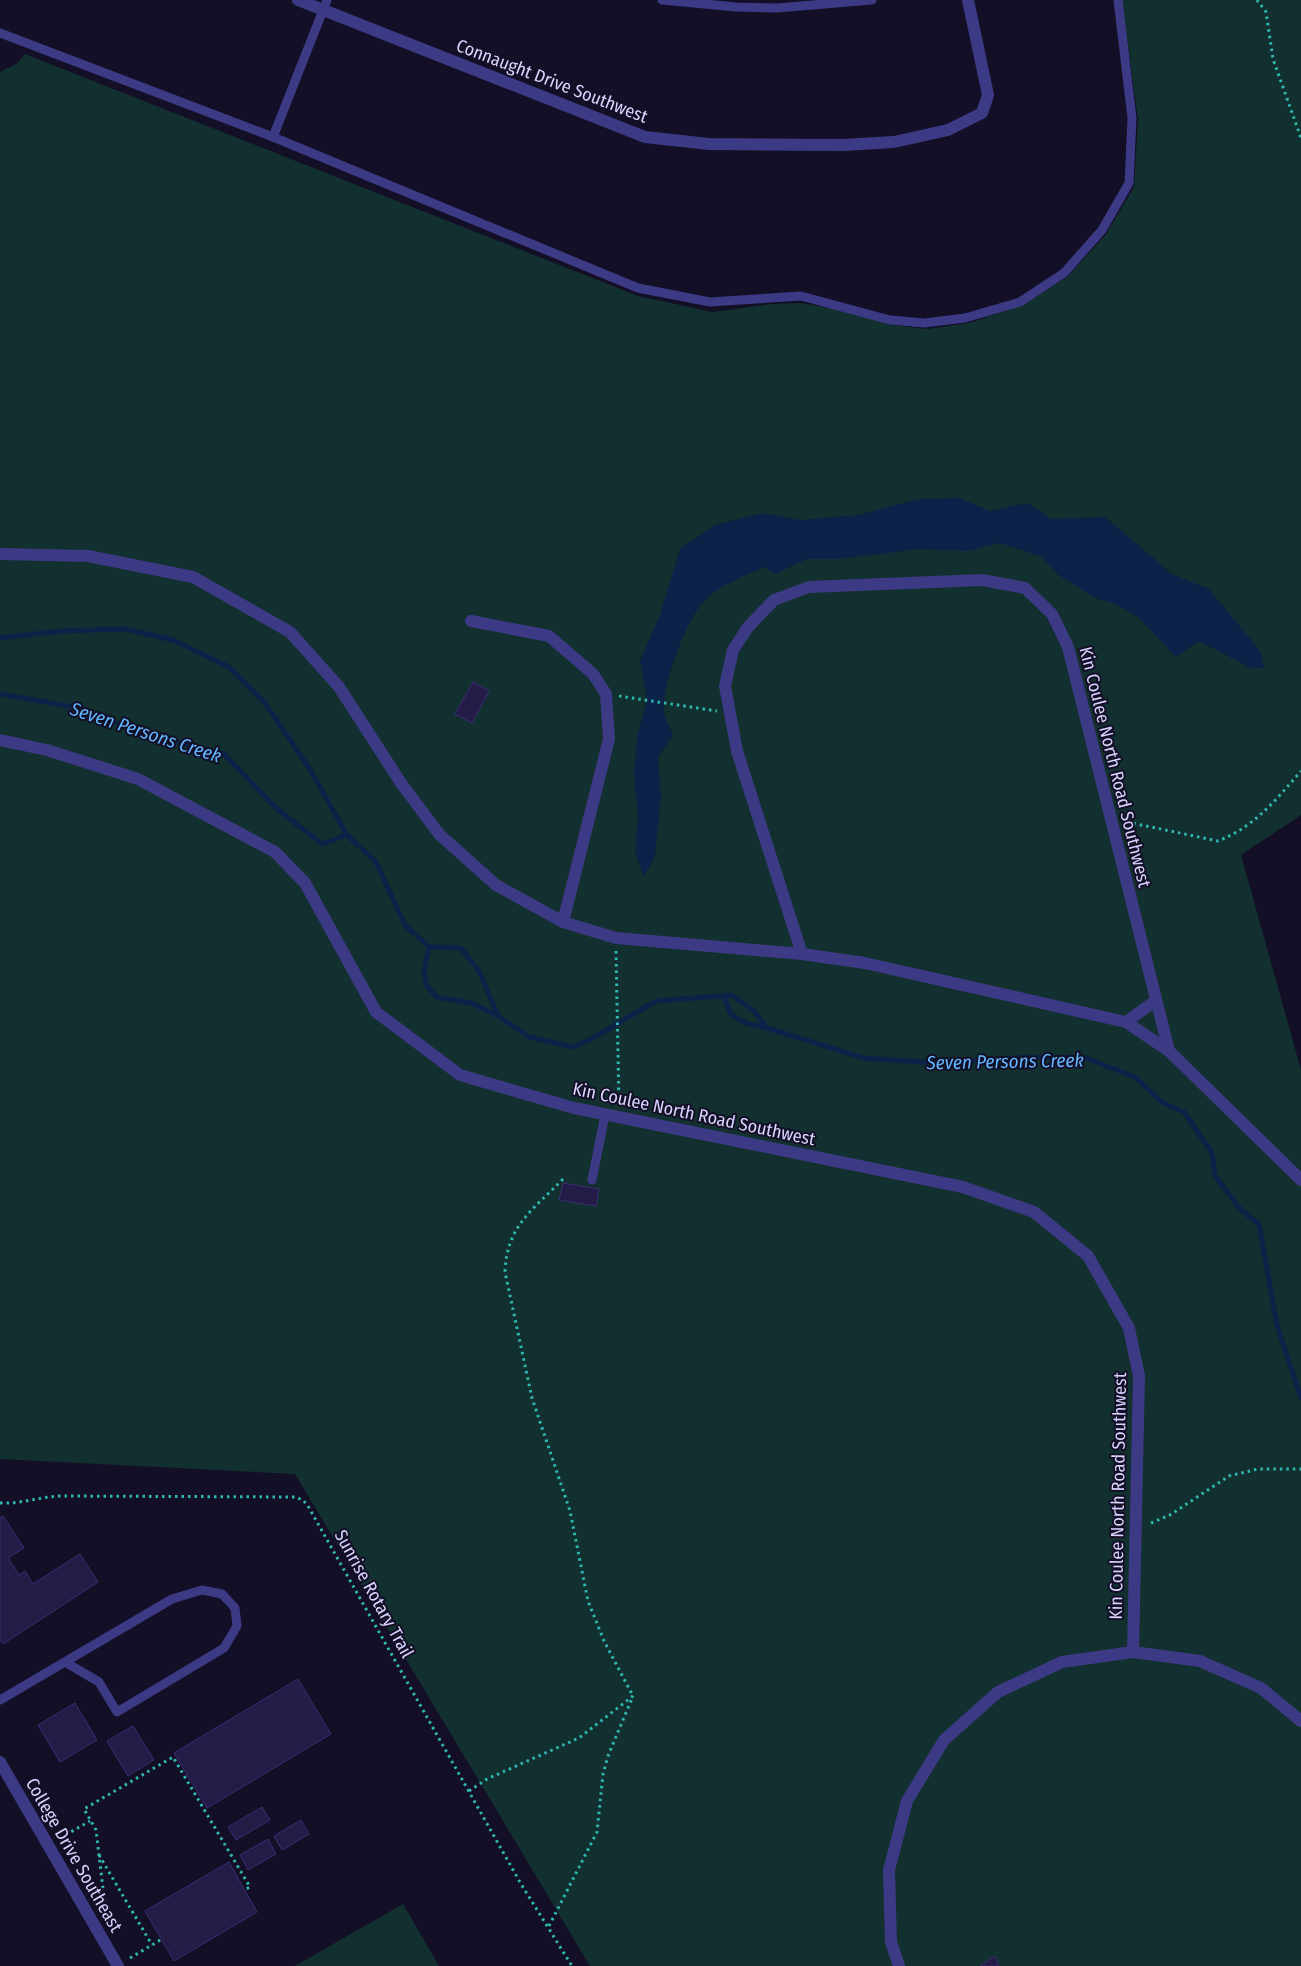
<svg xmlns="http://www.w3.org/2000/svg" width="1301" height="1966" viewBox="0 0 1301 1966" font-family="'Fira Sans Condensed',sans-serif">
<rect width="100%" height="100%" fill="#130f26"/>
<g fill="#12302f">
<polygon points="1122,0 1301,0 1301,815 1241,855 1301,1070 1301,1966 590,1966 295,1474 0,1459 0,72 16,64 25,54 638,296 713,312 772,304 801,303 836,309 892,325 927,329 969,323 1023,305 1067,277 1106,234 1134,187 1138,120"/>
<polygon points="403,1904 439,1966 295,1966"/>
</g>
<path fill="#0c2248" d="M959,498l31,13 38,-8 23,16 54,-2 67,57 37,15 52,63 3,16h-13l-52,-27 -23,16 -39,-41 -22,-12 -20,-6 -38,-24 -15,-17 -42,-14 -33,8 -48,-2 -78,10h-34l-32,15 -11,-7c-20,9 -44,18 -60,34 -18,19 -43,86 -40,112 1,7 6,15 9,22l-15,22 3,39 -6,60 -11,21 -9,-25 3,-35 -4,-42 3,-38 10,-38 -7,-38 20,-46 20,-66 35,-24 47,-12 38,7 58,-5 60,-16z"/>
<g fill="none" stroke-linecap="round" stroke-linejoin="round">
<g stroke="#0c2248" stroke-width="5">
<polyline points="0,638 62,631 125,629 173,640 229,667 265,703 311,771 347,835 376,862 405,925 429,947 461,948 479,971 498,1016 529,1037 573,1047 595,1037 656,1001 732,995 754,1011 767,1028 864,1058 935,1063 1028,1057 1086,1058 1135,1077 1163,1103 1184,1112 1212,1153 1215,1176 1241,1210 1259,1224 1277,1325 1301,1398"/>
<polyline points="0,694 68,706 156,736 224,754 276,808 322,844 347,835"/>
<polyline points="429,947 424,971 427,986 437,997 471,1003 498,1016"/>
<polyline points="724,996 731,1015 748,1024 767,1028"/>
</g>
</g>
<g fill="#241b47" stroke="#3b2d73">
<polygon points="473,682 489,691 472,723 455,714"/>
<polygon points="563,1183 599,1189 596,1206 559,1200"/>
<polygon points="3,1516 24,1548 8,1558 19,1575 25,1571 33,1584 80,1554 98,1582 3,1644 0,1640 0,1518"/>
<polygon points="298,1679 331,1734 207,1808 174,1753"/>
<polygon points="75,1703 97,1740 60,1762 38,1725"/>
<polygon points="133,1726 154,1760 128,1776 107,1741"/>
<polygon points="262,1807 270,1820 236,1840 228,1827"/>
<polygon points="301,1820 309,1834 282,1850 274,1836"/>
<polygon points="268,1839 276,1854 248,1870 240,1855"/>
<polygon points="229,1862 257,1912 174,1961 145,1911"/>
<polygon points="995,1956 999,1966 980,1966"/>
</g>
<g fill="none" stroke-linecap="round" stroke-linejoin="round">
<g stroke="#2fb8b0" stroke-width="3" stroke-dasharray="2.5 4" stroke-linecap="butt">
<polyline points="1257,0 1266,12 1273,59 1301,138"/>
<polyline points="619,696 717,711"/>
<path d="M1127,822l91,19c36,-14 58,-41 83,-70"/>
<polyline points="616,951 619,1104"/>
<path d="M563,1179c-31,32 -56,46 -58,93l27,126 38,113 18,90 16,40 29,55"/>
<path d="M0,1503c21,1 39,-6 59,-7l236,1 8,3 5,6 213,378 51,82"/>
<polyline points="1151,1523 1170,1515 1229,1476 1258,1469 1301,1469"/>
<polyline points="469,1791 487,1779 579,1738 633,1696"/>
<polyline points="60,1838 90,1821"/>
<polyline points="99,1855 152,1945"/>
<polyline points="106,1914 96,1830 84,1809 173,1757 250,1887 244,1890"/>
<polyline points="549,1926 597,1832 603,1774 608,1756 633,1696"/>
<polyline points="130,1958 162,1939"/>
</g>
<g stroke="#3d3a85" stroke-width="9">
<polyline points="662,0 736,7 777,8 872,0"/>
<polyline points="0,33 273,137 638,288 710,302 801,296 890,320 924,323 965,318 1020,302 1064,273 1102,230 1129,183 1132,118 1118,0"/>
<polyline points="273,137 327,0"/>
<polyline points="592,1180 605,1115"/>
<polyline points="0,1700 172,1599 202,1590 222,1594 235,1608 237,1626 224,1648 117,1712 99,1682 65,1662"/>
</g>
<g stroke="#3d3a85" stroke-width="12">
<polyline points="298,0 645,137 709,144 843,145 894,142 948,130 982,113 988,95 968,0"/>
<polyline points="0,554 88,556 193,577 290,632 339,687 401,783 439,834 496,885 563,922 616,938 802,954 865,963 1126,1022 1169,1051 1301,1180"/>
<polyline points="471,621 549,636 593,674 606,694 609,739 563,922"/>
<polyline points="0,740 47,750 138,779 275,852 305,883 376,1012 460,1075 574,1108 963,1187 1034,1212 1088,1256 1129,1328 1139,1376 1133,1652"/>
<polyline points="802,954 737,751 725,686 733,650 748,627 774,600 809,587 982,580 1025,588 1052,614 1068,647 1169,1051"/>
<polyline points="1126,1022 1155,1001"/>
<polyline points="0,1762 118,1966"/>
<polyline points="899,1966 891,1942 889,1870 907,1801 944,1740 998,1692 1062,1662 1133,1652 1200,1661 1261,1688 1301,1721"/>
</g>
</g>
<g text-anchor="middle" stroke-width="4" stroke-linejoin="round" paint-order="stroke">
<g font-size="18" fill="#d9d4ff" stroke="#130f26">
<text transform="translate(552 81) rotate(21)" y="6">Connaught Drive Southwest</text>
<text transform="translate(1115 767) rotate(76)" y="6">Kin Coulee North Road Southwest</text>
<text transform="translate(694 1114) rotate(12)" y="6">Kin Coulee North Road Southwest</text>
<text transform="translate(1118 1496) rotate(-89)" y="6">Kin Coulee North Road Southwest</text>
<text transform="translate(374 1594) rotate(61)" y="6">Sunrise Rotary Trail</text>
<text transform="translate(74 1855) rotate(60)" y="6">College Drive Southeast</text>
</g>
<g font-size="19" font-style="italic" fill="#62b6ff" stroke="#130f26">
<text transform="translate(146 732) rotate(18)" y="7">Seven Persons Creek</text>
<text transform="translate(1005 1061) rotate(-1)" y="7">Seven Persons Creek</text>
</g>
</g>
</svg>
